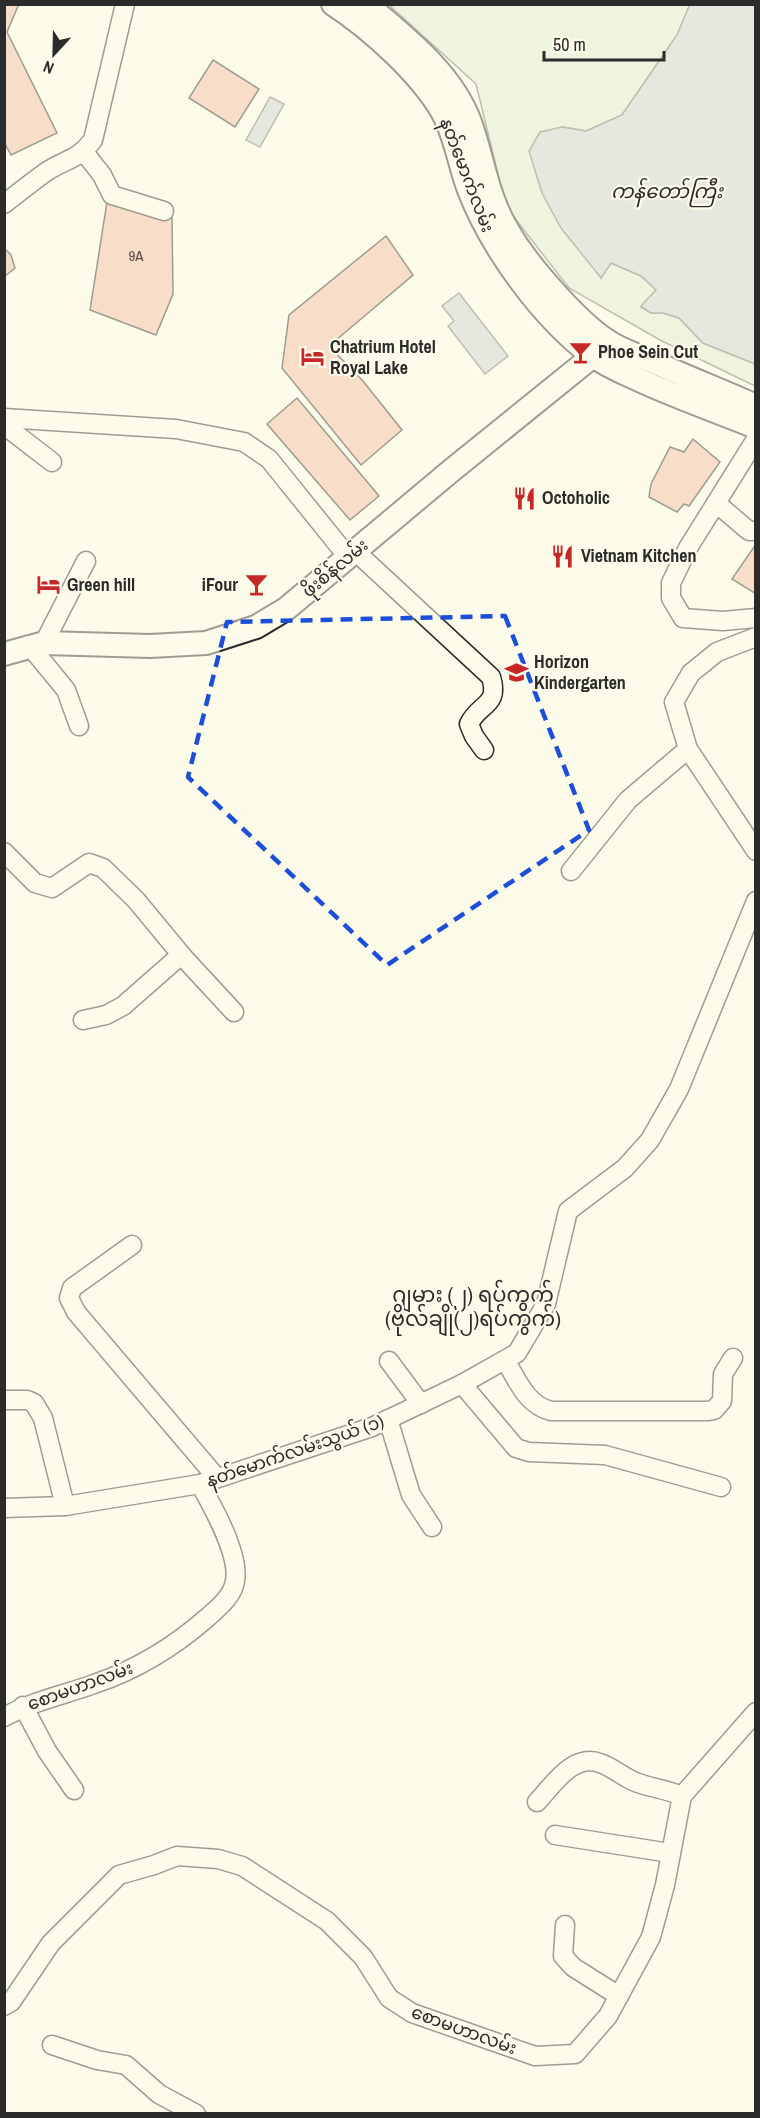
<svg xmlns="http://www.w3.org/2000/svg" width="760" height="2118" viewBox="0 0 760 2118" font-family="'Archivo Narrow','Noto Sans Myanmar',sans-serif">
<rect width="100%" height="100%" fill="#fdfbea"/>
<polygon fill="#deebd1" stroke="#74746e" stroke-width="1.5" points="389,5 690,5 677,35 622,115 586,131 562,127 601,278 611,263 641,276 656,290 641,307 651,313 663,313 679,318 703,343 755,364 755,386 660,340 569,288 506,207 476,84"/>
<g fill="#c7d0d0" stroke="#74746e" stroke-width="1.5">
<polygon points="690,4 755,5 755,364 703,343 679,318 663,313 651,313 641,306 656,290 641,276 611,263 601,278 561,228 542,193 529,151 540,132 562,127 586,131 622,115 677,35"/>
<polygon points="270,97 284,104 260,147 246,140"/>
<polygon points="459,293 508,356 485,374 448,326 454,321 442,306"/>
</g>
<g fill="#f2b8a0" stroke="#2b2b2b" stroke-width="1.5">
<polygon points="4,4 19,4 7,32 57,133 11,155 4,142"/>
<polygon points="213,60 259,89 235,127 189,98"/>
<polygon points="107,202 172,217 173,294 156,335 90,310"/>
<polygon points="386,236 413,275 329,346 363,381 402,430 361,465 282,368 289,315"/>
<polygon points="4,248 11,255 15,268 4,277"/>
<polygon points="297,398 379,496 350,520 267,424"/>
<polygon points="693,439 720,462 689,506 684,504 677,512 649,497 651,484 670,447 684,452"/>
<polygon points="756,544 756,594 732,579"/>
</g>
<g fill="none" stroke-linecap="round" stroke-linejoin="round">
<defs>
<g id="minor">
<polyline points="84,152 102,175 112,195 164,211"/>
<path d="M4,204c14,-11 28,-22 42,-32 19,-13 31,-11 47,-32l32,-136"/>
<polyline points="4,418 176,429 244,442 269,459 348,557"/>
<polyline points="4,425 52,462"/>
<polyline points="756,439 688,548 671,583 671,598 683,618 723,621 756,618"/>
<polyline points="716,503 749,531 756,531"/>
<path d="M355,551l136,126c9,29 -12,26 -22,47l5,12 10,14"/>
<polyline points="756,637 717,652 691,673 674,702 688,749 756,851"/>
<polyline points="44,643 86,561"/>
<polyline points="29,645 66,690 79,726"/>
<polyline points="4,852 35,883 52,888 89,863 103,868 136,900 184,958 234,1012"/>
<polyline points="571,871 628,800 688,749"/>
<polyline points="83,1020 106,1015 123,1006 181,955"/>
<polyline points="132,1245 72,1288 69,1298 76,1312 217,1478"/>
<path d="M505,1360c12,19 21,45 46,51h156l7,-1 8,-9 1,-27 10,-16"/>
<polyline points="389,1361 421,1404"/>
<polyline points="462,1384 516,1448 529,1452 605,1455 721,1487"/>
<polyline points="4,1400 27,1400 34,1403 43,1418 65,1506"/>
<polyline points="388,1419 411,1495 432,1527"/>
<polyline points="4,1508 65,1506 200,1484 372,1427 462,1384 517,1353 546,1304 568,1211 625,1168 650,1140 679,1089 756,901"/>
<polyline points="23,1706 47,1751 74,1790"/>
<path d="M4,1717c29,-16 60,-22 90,-33 42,-14 81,-38 114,-67 10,-9 25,-21 27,-36 5,-26 -22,-74 -35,-97"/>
<path d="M537,1802c16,-17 36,-49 63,-39 12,4 22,13 33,18 16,7 34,8 49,15"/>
<polyline points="555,1835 670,1853"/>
<polyline points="565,1925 563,1956 573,1967 619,1996"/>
<polyline points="4,2006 11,2002 51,1943 119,1875 154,1865 177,1856 218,1859 242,1866 327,1921 363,1957 389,1998 412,2013 535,2056 575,2054 608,2016 651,1937 665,1885 682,1796 756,1712"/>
<polyline points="52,2045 97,2060 126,2065 159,2094 196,2114"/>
</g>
<g id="major">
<path d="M333,4c37,24 88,70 110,109 13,24 16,51 26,77 23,59 73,128 124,166 14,10 29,16 44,23 39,18 79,32 119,48"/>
<path d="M366,4c39,33 86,69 104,118 13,36 17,74 37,107 18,33 74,98 107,116 14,8 31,13 46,20 32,14 64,27 96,41"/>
<polyline points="4,654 44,643 150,646 206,643 256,627 286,609 452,470 593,356 606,340"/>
</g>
</defs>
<use href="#minor" stroke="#2b2b2b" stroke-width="21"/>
<use href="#major" stroke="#2b2b2b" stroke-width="26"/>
<use href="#minor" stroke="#fdfbea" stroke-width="18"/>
<use href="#major" stroke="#fdfbea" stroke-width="22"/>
</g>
<path d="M0 0H760V2118H0ZM505,616l84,214 -202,135 -199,-188 39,-155z" fill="#fdfbea" fill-opacity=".55" fill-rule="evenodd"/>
<path fill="none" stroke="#1d4ed8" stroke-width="4.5" stroke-dasharray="12 8" stroke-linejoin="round" d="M505,616l84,214 -202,135 -199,-188 39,-155z"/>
<defs>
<symbol id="bar-bare" viewBox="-9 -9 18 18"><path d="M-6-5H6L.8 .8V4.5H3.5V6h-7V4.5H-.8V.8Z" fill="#c62828" stroke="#fdfbea" stroke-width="2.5" paint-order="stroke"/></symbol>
<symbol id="hotel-bare" viewBox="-9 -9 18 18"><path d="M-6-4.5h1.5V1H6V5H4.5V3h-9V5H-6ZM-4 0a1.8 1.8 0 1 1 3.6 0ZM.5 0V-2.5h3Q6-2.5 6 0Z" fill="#c62828" stroke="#fdfbea" stroke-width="2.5" paint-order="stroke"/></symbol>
<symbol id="restaurant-bare" viewBox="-9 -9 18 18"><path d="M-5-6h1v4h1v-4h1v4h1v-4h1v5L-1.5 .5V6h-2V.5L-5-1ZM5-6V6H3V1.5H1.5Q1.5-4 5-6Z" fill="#c62828" stroke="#fdfbea" stroke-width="2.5" paint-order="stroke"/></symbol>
<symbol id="school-bare" viewBox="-9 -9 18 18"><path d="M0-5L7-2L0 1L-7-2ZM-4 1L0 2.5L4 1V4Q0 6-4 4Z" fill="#c62828" stroke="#fdfbea" stroke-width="2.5" paint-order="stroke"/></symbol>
</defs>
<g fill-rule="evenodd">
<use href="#bar-bare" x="564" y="336" width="33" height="33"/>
<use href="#hotel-bare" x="296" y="340" width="33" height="33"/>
<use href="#restaurant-bare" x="508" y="482" width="33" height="33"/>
<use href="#restaurant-bare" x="546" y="540" width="33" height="33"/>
<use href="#hotel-bare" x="32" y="568" width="33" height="33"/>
<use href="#bar-bare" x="240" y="568" width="33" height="33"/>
<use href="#school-bare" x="500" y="656" width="33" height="33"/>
</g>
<g text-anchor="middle" stroke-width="4.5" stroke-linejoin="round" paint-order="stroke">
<g font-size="15" fill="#5d4e48">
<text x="136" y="261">9A</text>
</g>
<g font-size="18" fill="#2b2b2b" stroke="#fdfbea">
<text transform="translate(467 175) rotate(69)" y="6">နတ်မောက်လမ်း</text>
<text transform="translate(335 568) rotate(-40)" y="6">ဖိုးစိန်လမ်း</text>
<text transform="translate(295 1451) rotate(-19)" y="6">နတ်မောက်လမ်းသွယ် (၁)</text>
<text transform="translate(80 1686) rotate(-20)" y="6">စောမဟာလမ်း</text>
<text transform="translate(464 2030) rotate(20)" y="6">စောမဟာလမ်း</text>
</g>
<g font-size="18" font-weight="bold" fill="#2b2b2b" stroke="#fdfbea" text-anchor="start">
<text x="330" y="353">Chatrium Hotel<tspan x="330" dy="21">Royal Lake</tspan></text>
<text x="598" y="358">Phoe Sein Cut</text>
<text x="542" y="504">Octoholic</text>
<text x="581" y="562">Vietnam Kitchen</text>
<text x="67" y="591">Green hill</text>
<text x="238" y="591" text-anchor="end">iFour</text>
<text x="534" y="668">Horizon<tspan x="534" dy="21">Kindergarten</tspan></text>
</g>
<g font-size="20" font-style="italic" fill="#2b2b2b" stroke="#fdfbea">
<text x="667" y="198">ကန်တော်ကြီး</text>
</g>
<g font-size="21" fill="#2b2b2b" stroke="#fdfbea">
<text x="473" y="1302">ဂျမား (၂) ရပ်ကွက်<tspan x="473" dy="24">(ဗိုလ်ချို(၂)ရပ်ကွက်)</tspan></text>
</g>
</g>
<rect width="760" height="2118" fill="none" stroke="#2b2b2b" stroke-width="12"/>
<g transform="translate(54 54) rotate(202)" stroke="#fdfbea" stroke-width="4.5" paint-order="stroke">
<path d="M0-4.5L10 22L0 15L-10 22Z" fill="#2b2b2b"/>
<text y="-9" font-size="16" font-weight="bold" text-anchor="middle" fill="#2b2b2b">N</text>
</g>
<path d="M544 51v9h120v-9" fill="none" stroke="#2b2b2b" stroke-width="3"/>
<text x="553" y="51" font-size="18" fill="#2b2b2b" stroke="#fdfbea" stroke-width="4.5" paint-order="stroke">50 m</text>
</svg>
